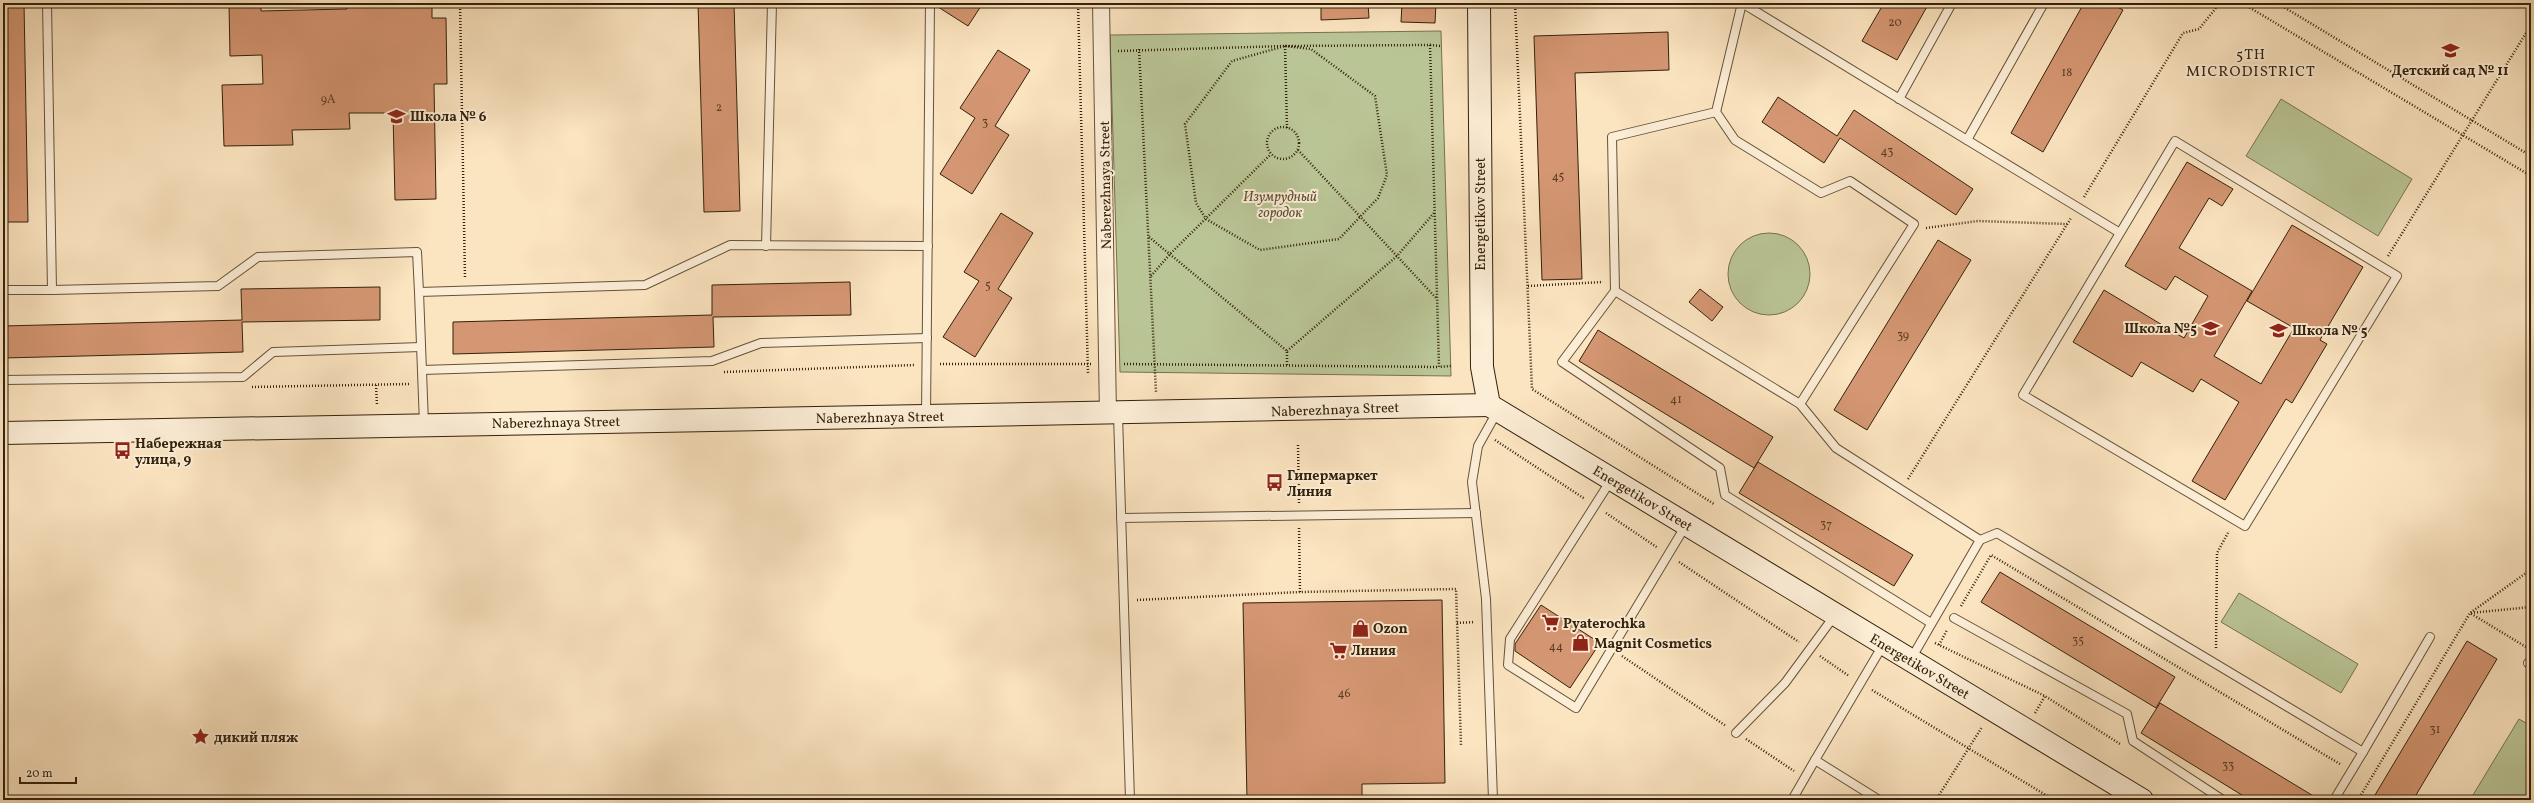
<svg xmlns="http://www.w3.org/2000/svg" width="2534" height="803" viewBox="0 0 2534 803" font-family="Vollkorn,serif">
<rect width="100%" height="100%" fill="#fbe4c0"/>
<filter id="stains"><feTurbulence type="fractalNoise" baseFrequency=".005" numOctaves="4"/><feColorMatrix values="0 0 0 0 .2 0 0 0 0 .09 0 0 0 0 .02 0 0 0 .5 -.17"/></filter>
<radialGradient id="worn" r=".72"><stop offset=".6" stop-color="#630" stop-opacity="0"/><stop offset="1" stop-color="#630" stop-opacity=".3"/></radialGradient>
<g fill="#bac596" stroke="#767350">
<polygon points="1441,31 1451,376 1120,372 1110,35"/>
<polygon points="2281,99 2412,179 2378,236 2246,156"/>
<circle cx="1769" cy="274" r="41"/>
<polygon points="2239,593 2358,664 2341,693 2221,622"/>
<polygon points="2519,719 2531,726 2531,800 2470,800"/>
</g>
<g fill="#d59773" stroke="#33210a">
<polygon points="3,3 24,3 28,222 3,222"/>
<polygon points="229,3 261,3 261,11 347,9 347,3 432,3 432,18 446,18 447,84 434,84 436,199 395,200 393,113 349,113 350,129 292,130 293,145 224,146 222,85 263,84 262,55 230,56"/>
<polygon points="698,3 734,3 740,211 704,212"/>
<polygon points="935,3 983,3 968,26 935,5"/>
<polygon points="1321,3 1368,3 1369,18 1321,20"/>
<polygon points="1402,3 1436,3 1435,23 1401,22"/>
<polygon points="1884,3 1929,3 1897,60 1862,41"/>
<polygon points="2084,3 2110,3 2123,10 2043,152 2011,133"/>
<polygon points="1668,32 1669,70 1575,73 1582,279 1542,280 1534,36"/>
<polygon points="998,50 1030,70 995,126 1009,135 972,194 940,174 975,118 960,108"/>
<polygon points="1778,97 1837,136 1854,110 1973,189 1956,215 1840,138 1824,163 1762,122"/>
<polygon points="2187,162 2233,189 2222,206 2209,198 2179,248 2252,291 2214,356 2261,384 2294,328 2247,301 2292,225 2363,267 2320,340 2327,344 2292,403 2286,399 2225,500 2192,481 2239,402 2201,379 2193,392 2141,362 2132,377 2073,342 2104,290 2184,338 2208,296 2175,276 2166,290 2125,266"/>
<polygon points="1001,213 1033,233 998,289 1012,298 975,357 943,337 979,281 964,272"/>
<polygon points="1938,240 1971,260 1867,430 1834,410"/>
<polygon points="850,282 851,315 713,317 714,347 453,354 453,322 712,315 712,285"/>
<polygon points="380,287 380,320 242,322 243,352 3,358 3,326 242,320 241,289"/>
<polygon points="1700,289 1723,307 1712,321 1689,302"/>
<polygon points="1598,330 1773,437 1754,468 1579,361"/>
<polygon points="1758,462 1913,555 1894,586 1739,493"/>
<polygon points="2000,572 2175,677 2156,708 1981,602"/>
<polygon points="1442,600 1445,783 1362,784 1362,800 1247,800 1243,603"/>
<polygon points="1541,605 1600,643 1570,688 1515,651 1515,644"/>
<polygon points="2467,641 2497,659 2413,800 2372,800"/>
<polygon points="2160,703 2320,800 2250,800 2141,733"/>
</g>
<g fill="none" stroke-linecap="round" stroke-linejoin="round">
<defs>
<g id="lane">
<polyline points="1742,3 1716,112 1612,137 1615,291 1800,404 1836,448 1980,540 1911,659"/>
<polyline points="1742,3 1967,140 2044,3"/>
<polyline points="1899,99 1952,3"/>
<polyline points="1716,112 1735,140 1821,193 1850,181 1914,224 1800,404"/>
<polyline points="1967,140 2120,233 2175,141 2397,276 2245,526 2023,395 2120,233"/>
<polyline points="766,246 772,3"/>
<polyline points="3,290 52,290 47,3"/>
<polyline points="52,290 218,286 258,257 417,252 419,292"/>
<polyline points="1615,291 1562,362 1720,468 1725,495 1931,623"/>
<polyline points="422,370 712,361 761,343 927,338"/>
<polyline points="3,380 243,377 273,352 421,347"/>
<polyline points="926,415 930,3"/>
<polyline points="1118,415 1130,800"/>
<polyline points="424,424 419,292 645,285 730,245 928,246"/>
<polyline points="1611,480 1510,639 1508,665 1576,708 1686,525"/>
<polyline points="1121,518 1476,513"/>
<polyline points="1980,540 1997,533 2363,752 2334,800"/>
<polyline points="1954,618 2127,714 2133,741 2223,800"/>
<polyline points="2528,663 2531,665"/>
<polyline points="1736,733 1785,683 1835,615"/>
<polyline points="2363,752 2430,637"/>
<polyline points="1493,800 1486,599 1472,482 1478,446 1497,412"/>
<polyline points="1792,800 1815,760"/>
<polyline points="1879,800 1815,760 1883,645"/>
</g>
<polyline id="street" points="1101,3 1108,415"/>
<g id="secondary">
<polyline points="1479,3 1482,367 1489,405 2142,800"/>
<path d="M3,433c495,-12 991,-15 1486,-28"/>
</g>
</defs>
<use href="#lane" stroke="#655238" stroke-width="10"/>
<use href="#street" stroke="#655238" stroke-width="18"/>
<use href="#secondary" stroke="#33210a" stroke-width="24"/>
<g stroke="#33210a" stroke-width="2.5" stroke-dasharray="1 2" stroke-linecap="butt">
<polyline points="460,3 465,278"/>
<polyline points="1078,3 1088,373"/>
<polyline points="1515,3 1532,389 1714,504"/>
<polyline points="2242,3 2531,176"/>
<polyline points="2277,3 2531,156"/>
<polyline points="1430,45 1441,46"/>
<polygon points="1285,46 1311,49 1375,96 1387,175 1378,198 1339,239 1260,250 1206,219 1196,203 1185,124 1232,61"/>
<polyline points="1285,46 1287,128"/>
<polyline points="1139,49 1156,392"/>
<polyline points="1118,51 1285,46 1430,45 1439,367 1451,366"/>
<circle cx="1283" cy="143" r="16"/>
<polyline points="1298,150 1437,299"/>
<polyline points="2084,197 2183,33 2199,29 2220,3"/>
<polyline points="1926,228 1978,221 2067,224"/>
<polyline points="1149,237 1287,351 1287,366"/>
<polyline points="2388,256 2531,25"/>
<polyline points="1151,276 1170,254 1270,155"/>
<polyline points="1528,286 1603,282"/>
<polyline points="1287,351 1397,256 1434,213"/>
<polyline points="940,364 1091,364"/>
<polyline points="1124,364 1439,367"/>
<polyline points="724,372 915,365"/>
<polyline points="376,385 377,405"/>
<polyline points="252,387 409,384"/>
<polyline points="1495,440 1585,499"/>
<polyline points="1298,445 1299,503"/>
<polyline points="1908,479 2071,218"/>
<polyline points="1606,513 1658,548"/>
<polyline points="1299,528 1300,592"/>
<polyline points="1679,562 1799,642"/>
<polyline points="1137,600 1300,592 1456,589 1461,745"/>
<polyline points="1961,606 1991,555 2340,764"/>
<polyline points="1457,623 1475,622"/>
<polyline points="1935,643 2045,696 2120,744"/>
<polyline points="1939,645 1947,630"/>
<polyline points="2216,648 2217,553 2229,531"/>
<polyline points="2531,650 2470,613 2526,573 2531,565"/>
<polyline points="1622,656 1726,726"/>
<polyline points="1820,656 1849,676"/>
<polyline points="1872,690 2054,800"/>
<polyline points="2035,713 2045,696"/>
<polyline points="1746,739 1794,771"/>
<polyline points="1936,800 1982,727"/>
<polyline points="2358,800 2470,613 2531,607"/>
</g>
<use href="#lane" stroke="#fcedd6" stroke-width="8"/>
<use href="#street" stroke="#fcedd6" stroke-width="16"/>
<use href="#secondary" stroke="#fcedd6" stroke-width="22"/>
</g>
<defs>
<symbol id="school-bare" viewBox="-9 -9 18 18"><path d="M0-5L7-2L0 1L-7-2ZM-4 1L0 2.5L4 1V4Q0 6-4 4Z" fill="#8f2418" stroke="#fcedd6" stroke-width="2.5" paint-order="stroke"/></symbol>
<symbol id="bus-bare" viewBox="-9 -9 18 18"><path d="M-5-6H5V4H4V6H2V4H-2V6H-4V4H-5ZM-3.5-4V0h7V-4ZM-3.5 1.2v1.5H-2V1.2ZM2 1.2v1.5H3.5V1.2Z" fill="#8f2418" stroke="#fcedd6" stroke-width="2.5" paint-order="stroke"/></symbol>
<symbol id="supermarket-bare" viewBox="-9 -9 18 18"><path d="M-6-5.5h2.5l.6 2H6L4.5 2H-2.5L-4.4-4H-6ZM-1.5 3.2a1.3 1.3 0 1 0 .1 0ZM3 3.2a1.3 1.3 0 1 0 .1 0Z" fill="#8f2418" stroke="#fcedd6" stroke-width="2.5" paint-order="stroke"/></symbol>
<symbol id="shop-bare" viewBox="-9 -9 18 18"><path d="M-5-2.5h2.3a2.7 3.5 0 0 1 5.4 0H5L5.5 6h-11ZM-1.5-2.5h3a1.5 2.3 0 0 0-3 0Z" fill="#8f2418" stroke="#fcedd6" stroke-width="2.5" paint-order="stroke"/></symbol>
<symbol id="sight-bare" viewBox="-9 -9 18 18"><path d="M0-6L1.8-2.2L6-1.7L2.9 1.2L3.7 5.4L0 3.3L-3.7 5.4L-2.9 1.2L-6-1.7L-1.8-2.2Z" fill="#8f2418" stroke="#fcedd6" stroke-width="2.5" paint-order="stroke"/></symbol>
</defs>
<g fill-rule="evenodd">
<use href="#school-bare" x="2438" y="38" width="25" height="25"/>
<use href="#school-bare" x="384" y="104" width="25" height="25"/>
<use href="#school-bare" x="2198" y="316" width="25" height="25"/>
<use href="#school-bare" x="2266" y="318" width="25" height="25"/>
<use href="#bus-bare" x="110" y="438" width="25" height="25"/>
<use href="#bus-bare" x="1262" y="470" width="25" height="25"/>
<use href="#supermarket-bare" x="1538" y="610" width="25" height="25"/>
<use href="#shop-bare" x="1348" y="616" width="25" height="25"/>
<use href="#shop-bare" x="1568" y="630" width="25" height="25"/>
<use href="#supermarket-bare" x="1326" y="638" width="25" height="25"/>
<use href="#sight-bare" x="188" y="724" width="25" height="25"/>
</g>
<g text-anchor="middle" stroke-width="4" stroke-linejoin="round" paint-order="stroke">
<g font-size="12" fill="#5c3e24">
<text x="1895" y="26">20</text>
<text x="2067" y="76">18</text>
<text x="328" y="103">9А</text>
<text x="719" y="111">2</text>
<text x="985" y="126">3</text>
<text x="1887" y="155">43</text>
<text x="1558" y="180">45</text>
<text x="988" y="289">5</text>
<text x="1903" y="339">39</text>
<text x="1676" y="403">41</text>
<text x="1826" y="528">37</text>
<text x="2078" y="644">35</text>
<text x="1556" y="650">44</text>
<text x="1344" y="697">46</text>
<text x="2435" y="733">31</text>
<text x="2228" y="769">33</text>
</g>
<g font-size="14" font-weight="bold" fill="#33210a" stroke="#fcedd6" text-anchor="start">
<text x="2450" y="75" text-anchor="middle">Детский сад № 11</text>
<text x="410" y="121">Школа № 6</text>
<text x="2197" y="333" text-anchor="end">Школа №5</text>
<text x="2292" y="335">Школа № 5</text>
<text x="135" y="448">Набережная<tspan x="135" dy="16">улица, 9</tspan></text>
<text x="1287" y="480">Гипермаркет<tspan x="1287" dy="16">Линия</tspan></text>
<text x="1563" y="628">Pyaterochka</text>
<text x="1373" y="633">Ozon</text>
<text x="1594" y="648">Magnit Cosmetics</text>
<text x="1351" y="655">Линия</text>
<text x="214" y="742">дикий пляж</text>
</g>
<g font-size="14" fill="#33210a" stroke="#fcedd6">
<text transform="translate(1105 185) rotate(-91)" y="5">Naberezhnaya Street</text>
<text transform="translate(1480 214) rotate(-90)" y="5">Energetikov Street</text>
<text transform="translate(1335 409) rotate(-2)" y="5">Naberezhnaya Street</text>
<text transform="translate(880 417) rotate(-1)" y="5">Naberezhnaya Street</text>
<text transform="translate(556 422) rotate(-1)" y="5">Naberezhnaya Street</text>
<text transform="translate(1643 498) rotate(31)" y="5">Energetikov Street</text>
<text transform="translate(1920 666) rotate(31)" y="5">Energetikov Street</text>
</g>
<g font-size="14" font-style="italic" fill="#5c5234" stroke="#fcedd6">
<text x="1280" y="201">Изумрудный<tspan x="1280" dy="16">городок</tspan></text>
</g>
<g font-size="15" letter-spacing="1" fill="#33210a" stroke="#fcedd6">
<text x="2251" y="59">5TH<tspan x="2251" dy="17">MICRODISTRICT</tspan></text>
</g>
</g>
<rect width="2534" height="803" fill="none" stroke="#fbe4c0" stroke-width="16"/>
<rect x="4" y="4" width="2526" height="795" fill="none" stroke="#33210a" stroke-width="2"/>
<rect x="8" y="8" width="2518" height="787" fill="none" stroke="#33210a"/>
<path d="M20 777v6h56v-6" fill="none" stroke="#33210a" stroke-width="2"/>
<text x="26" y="777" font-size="12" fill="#33210a" stroke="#fcedd6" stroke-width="3" paint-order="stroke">20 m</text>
<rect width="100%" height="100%" filter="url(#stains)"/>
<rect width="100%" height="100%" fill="url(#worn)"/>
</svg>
